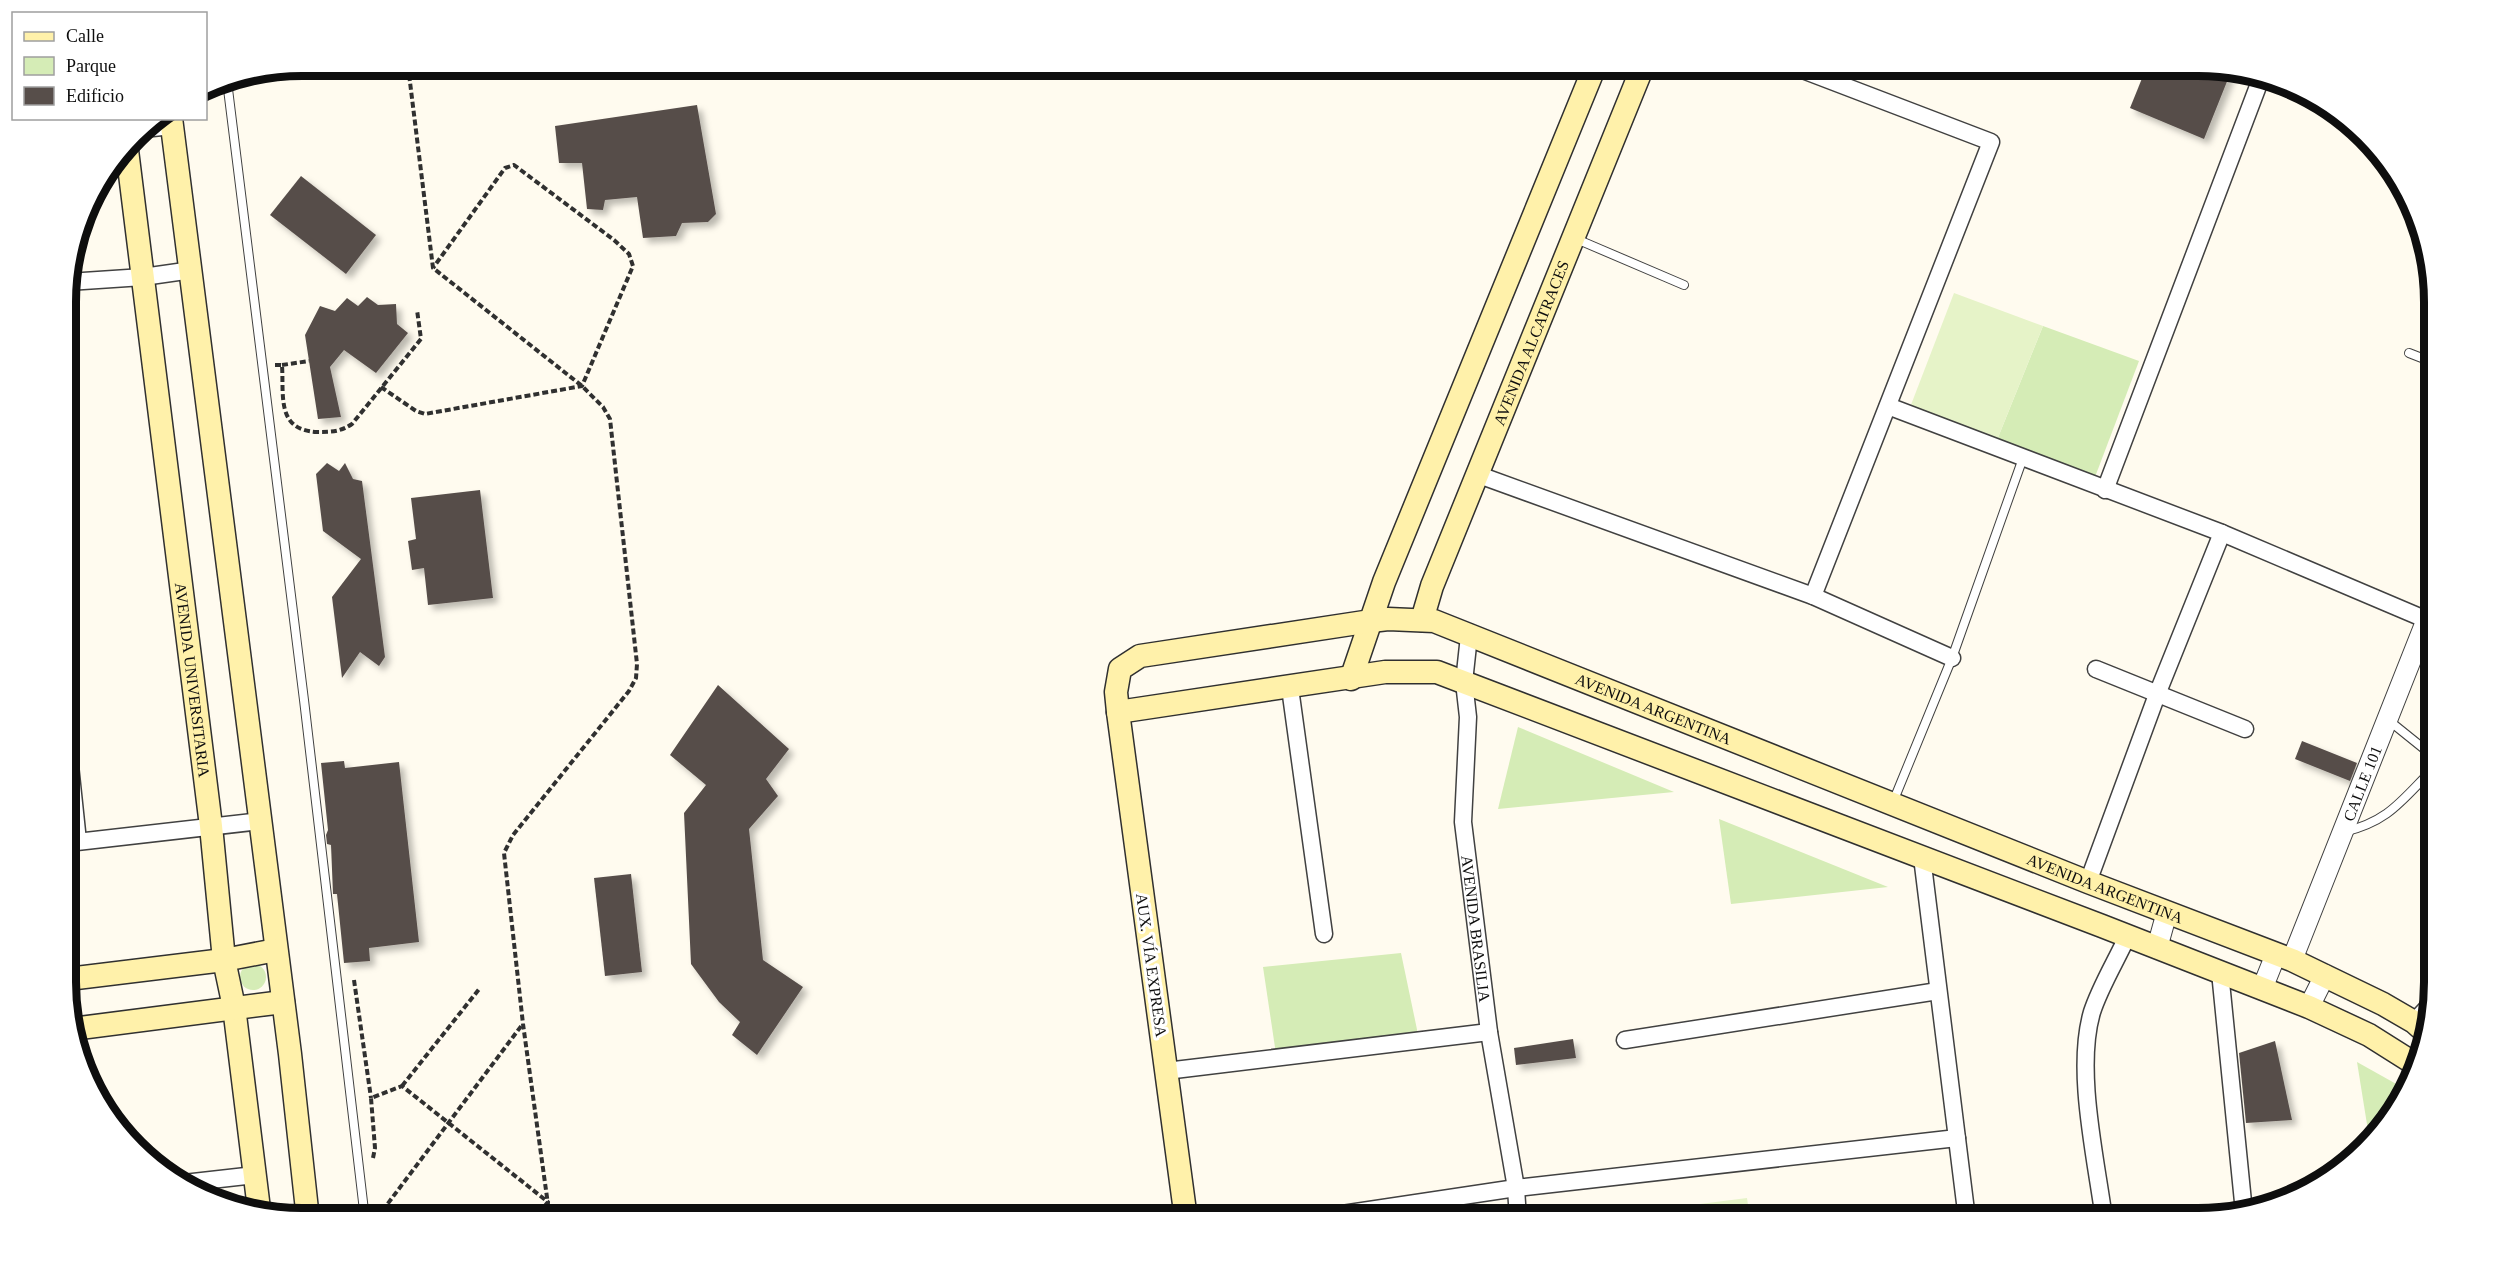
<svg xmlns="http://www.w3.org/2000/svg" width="2500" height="1285" viewBox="0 0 2500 1285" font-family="'Times New Roman',serif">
<defs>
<filter id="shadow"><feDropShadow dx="5" dy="5" stdDeviation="3" flood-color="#0004"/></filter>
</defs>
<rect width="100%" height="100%" fill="#fffbef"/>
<g fill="#d5ecb6">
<polygon points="2043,326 2139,361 2095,477 1997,440"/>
<polygon points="1518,727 1674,792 1498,809"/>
<polygon points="1719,819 1888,887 1731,904"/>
<polygon points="1401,953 1419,1039 1276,1054 1263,967"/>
<circle cx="253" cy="977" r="13"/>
<polygon points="2357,1062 2407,1090 2370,1143"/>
</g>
<g fill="#e6f3c8">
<polygon points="1954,293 2043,326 1997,440 1909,410"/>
<polygon points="1747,1198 1750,1219 1702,1219 1700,1204"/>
</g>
<g fill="#574e4a" filter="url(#shadow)">
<polygon points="2147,66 2197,66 2230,74 2204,139 2130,108"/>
<polygon points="697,105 716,214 708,222 682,223 676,236 643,238 637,197 605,200 603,210 587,209 582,163 559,163 555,126"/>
<polygon points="301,176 376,235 346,274 270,215"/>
<polygon points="367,297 378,305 396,304 397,324 408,333 376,373 344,350 330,367 341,417 318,419 305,335 320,306 335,311 347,298 358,306"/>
<polygon points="327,463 339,471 345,463 353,479 362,481 385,657 379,666 360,652 342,678 332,597 361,559 323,531 316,474"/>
<polygon points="480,490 493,598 428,605 424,568 412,570 408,541 416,539 411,498"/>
<polygon points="718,685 789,749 766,779 778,796 749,829 763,960 803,987 757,1055 732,1035 740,1022 719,1002 691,964 684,813 706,785 670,755"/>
<polygon points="2302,741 2357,763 2350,781 2295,759"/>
<polygon points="344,761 345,768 399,762 419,942 369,948 370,961 344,963 337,894 333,894 331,845 327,844 326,835 328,830 321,763"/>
<polygon points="631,874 642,972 605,976 594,878"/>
<polygon points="1573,1039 1576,1058 1516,1065 1514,1048"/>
<polygon points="2275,1041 2292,1120 2246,1123 2239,1053"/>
</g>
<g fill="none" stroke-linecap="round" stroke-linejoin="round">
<defs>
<g id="service">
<polyline points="227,81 304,700 365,1219"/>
<polyline points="1574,238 1684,285"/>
<polyline points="2409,353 2432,362"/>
<polyline points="2387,719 2428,752 2433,760"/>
<polyline points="1893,802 1952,658 2023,458"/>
<path d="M2344,832c45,-11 57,-31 88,-62l1,-4"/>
</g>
<g id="minor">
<polyline points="1792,66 1991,142 1813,596"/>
<polyline points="143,129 172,126"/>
<polyline points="68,282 143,277 192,270"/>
<polyline points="1888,406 2222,533 2427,620"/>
<polyline points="1479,475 1813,596 1952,658"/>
<polyline points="2105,490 2260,81"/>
<path id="s1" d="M1469,636l-5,46 4,35 -5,105 26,210 27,156 2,31"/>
<polyline points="2096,669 2245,729"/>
<polyline points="1290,688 1324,934"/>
<polyline points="67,737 78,841"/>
<polyline points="68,843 261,821"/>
<polyline points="1922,857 1967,1219"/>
<polyline points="2088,882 2158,692 2222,533"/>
<polyline points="2220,972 2244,1212"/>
<polyline points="2414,1022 2429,1006"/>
<polyline points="1625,1040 1938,991"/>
<polyline points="1166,1071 1489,1032"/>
<polyline points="184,1183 255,1175"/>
<polyline points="1309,1219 1516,1188 1957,1138"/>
<path d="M2104,1219c-8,-61 -29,-149 -12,-207 8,-25 24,-51 35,-75"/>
</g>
<g id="tertiary">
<polyline points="2157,948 2167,912"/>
<path id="s2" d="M2292,960l141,-356"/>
<polyline points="2262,989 2276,954"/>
<polyline points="2309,1007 2325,975"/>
</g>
<g id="secondary">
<polyline points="171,118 290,1054 308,1219"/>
<path id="s3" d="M127,150l84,676 13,134 10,47 25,202"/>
<path id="s4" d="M1422,620l10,-34 211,-520"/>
<polyline points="1351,679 1384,582 1595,66"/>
<polyline points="1118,712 1385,672 1437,672 2102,926 2309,1007 2369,1035 2415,1064"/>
<polyline points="68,979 224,960 276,950"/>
<polyline points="72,1029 283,1002"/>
<path id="s5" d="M1186,1219l-68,-507 -2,-20 4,-23 20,-13 231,-35 17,-2 46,2 654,261 204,78 91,44 31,18 9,8"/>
</g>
</defs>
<use href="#service" stroke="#414141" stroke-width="10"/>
<use href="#minor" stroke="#414141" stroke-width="19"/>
<use href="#tertiary" stroke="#414141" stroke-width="22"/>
<use href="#secondary" stroke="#303030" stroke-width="25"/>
<g stroke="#303030" stroke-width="4" stroke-dasharray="6 3" stroke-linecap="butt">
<polyline points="408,66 433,268 582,386 603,407 610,419 637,664 636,678 629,691 513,835 504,853 523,1024 550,1219"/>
<path d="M275,365h7c2,31 -6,65 35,67 14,0 23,0 35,-8l69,-85 -4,-29"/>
<polyline points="282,365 309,361"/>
<polyline points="381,387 416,411 425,414 582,386 633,266 629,254 614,240 514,165 505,168 433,268"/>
<polyline points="354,980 371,1098"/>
<polyline points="402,1086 480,988"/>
<polyline points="373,1158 375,1148 371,1098 402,1086 548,1202 534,1219"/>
<polyline points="377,1218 522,1025"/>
</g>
<use href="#service" stroke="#fff" stroke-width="8"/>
<use href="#minor" stroke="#fff" stroke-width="16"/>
<use href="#tertiary" stroke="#fff" stroke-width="20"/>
<use href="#secondary" stroke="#fff1aa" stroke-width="22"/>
</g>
<g text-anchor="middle" stroke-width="6" stroke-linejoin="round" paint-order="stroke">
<g font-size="16" fill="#0e0e0e" stroke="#fff">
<text dy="6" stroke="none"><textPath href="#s4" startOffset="298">AVENIDA ALCATRACES</textPath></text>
<text dy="6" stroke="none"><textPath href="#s3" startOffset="534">AVENIDA UNIVERSITARIA</textPath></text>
<text dy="6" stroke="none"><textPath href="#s5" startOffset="1112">AVENIDA ARGENTINA</textPath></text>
<text dy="6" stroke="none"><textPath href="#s2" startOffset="190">CALLE 101</textPath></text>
<text dy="6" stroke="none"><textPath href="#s5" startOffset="1598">AVENIDA ARGENTINA</textPath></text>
<text dy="6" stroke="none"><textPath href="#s1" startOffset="294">AVENIDA BRASILIA</textPath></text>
<text transform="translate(1152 965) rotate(82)" y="6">AUX. VÍA EXPRESA</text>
</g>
</g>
<path d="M0 0H2500V1285H0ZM302 76H2198A226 226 0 0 1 2424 302V982A226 226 0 0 1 2198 1208H302A226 226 0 0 1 76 982V302A226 226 0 0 1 302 76Z" fill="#fff" fill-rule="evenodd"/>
<path fill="none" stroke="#0e0e0e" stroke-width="8" d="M302 76H2198A226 226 0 0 1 2424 302V982A226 226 0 0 1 2198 1208H302A226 226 0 0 1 76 982V302A226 226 0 0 1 302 76Z"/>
<rect x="12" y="12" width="195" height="108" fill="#ffffff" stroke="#9f9f9f" stroke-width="1.5"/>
<rect x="24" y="32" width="30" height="9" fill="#fff1aa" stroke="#9f9f9f" stroke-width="1.5"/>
<text x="66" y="42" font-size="18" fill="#0e0e0e">Calle</text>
<rect x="24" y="57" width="30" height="18" fill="#d5ecb6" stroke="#9f9f9f" stroke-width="1.5"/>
<text x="66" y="72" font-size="18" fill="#0e0e0e">Parque</text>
<rect x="24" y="87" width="30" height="18" fill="#574e4a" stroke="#9f9f9f" stroke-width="1.5"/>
<text x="66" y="102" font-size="18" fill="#0e0e0e">Edificio</text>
</svg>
